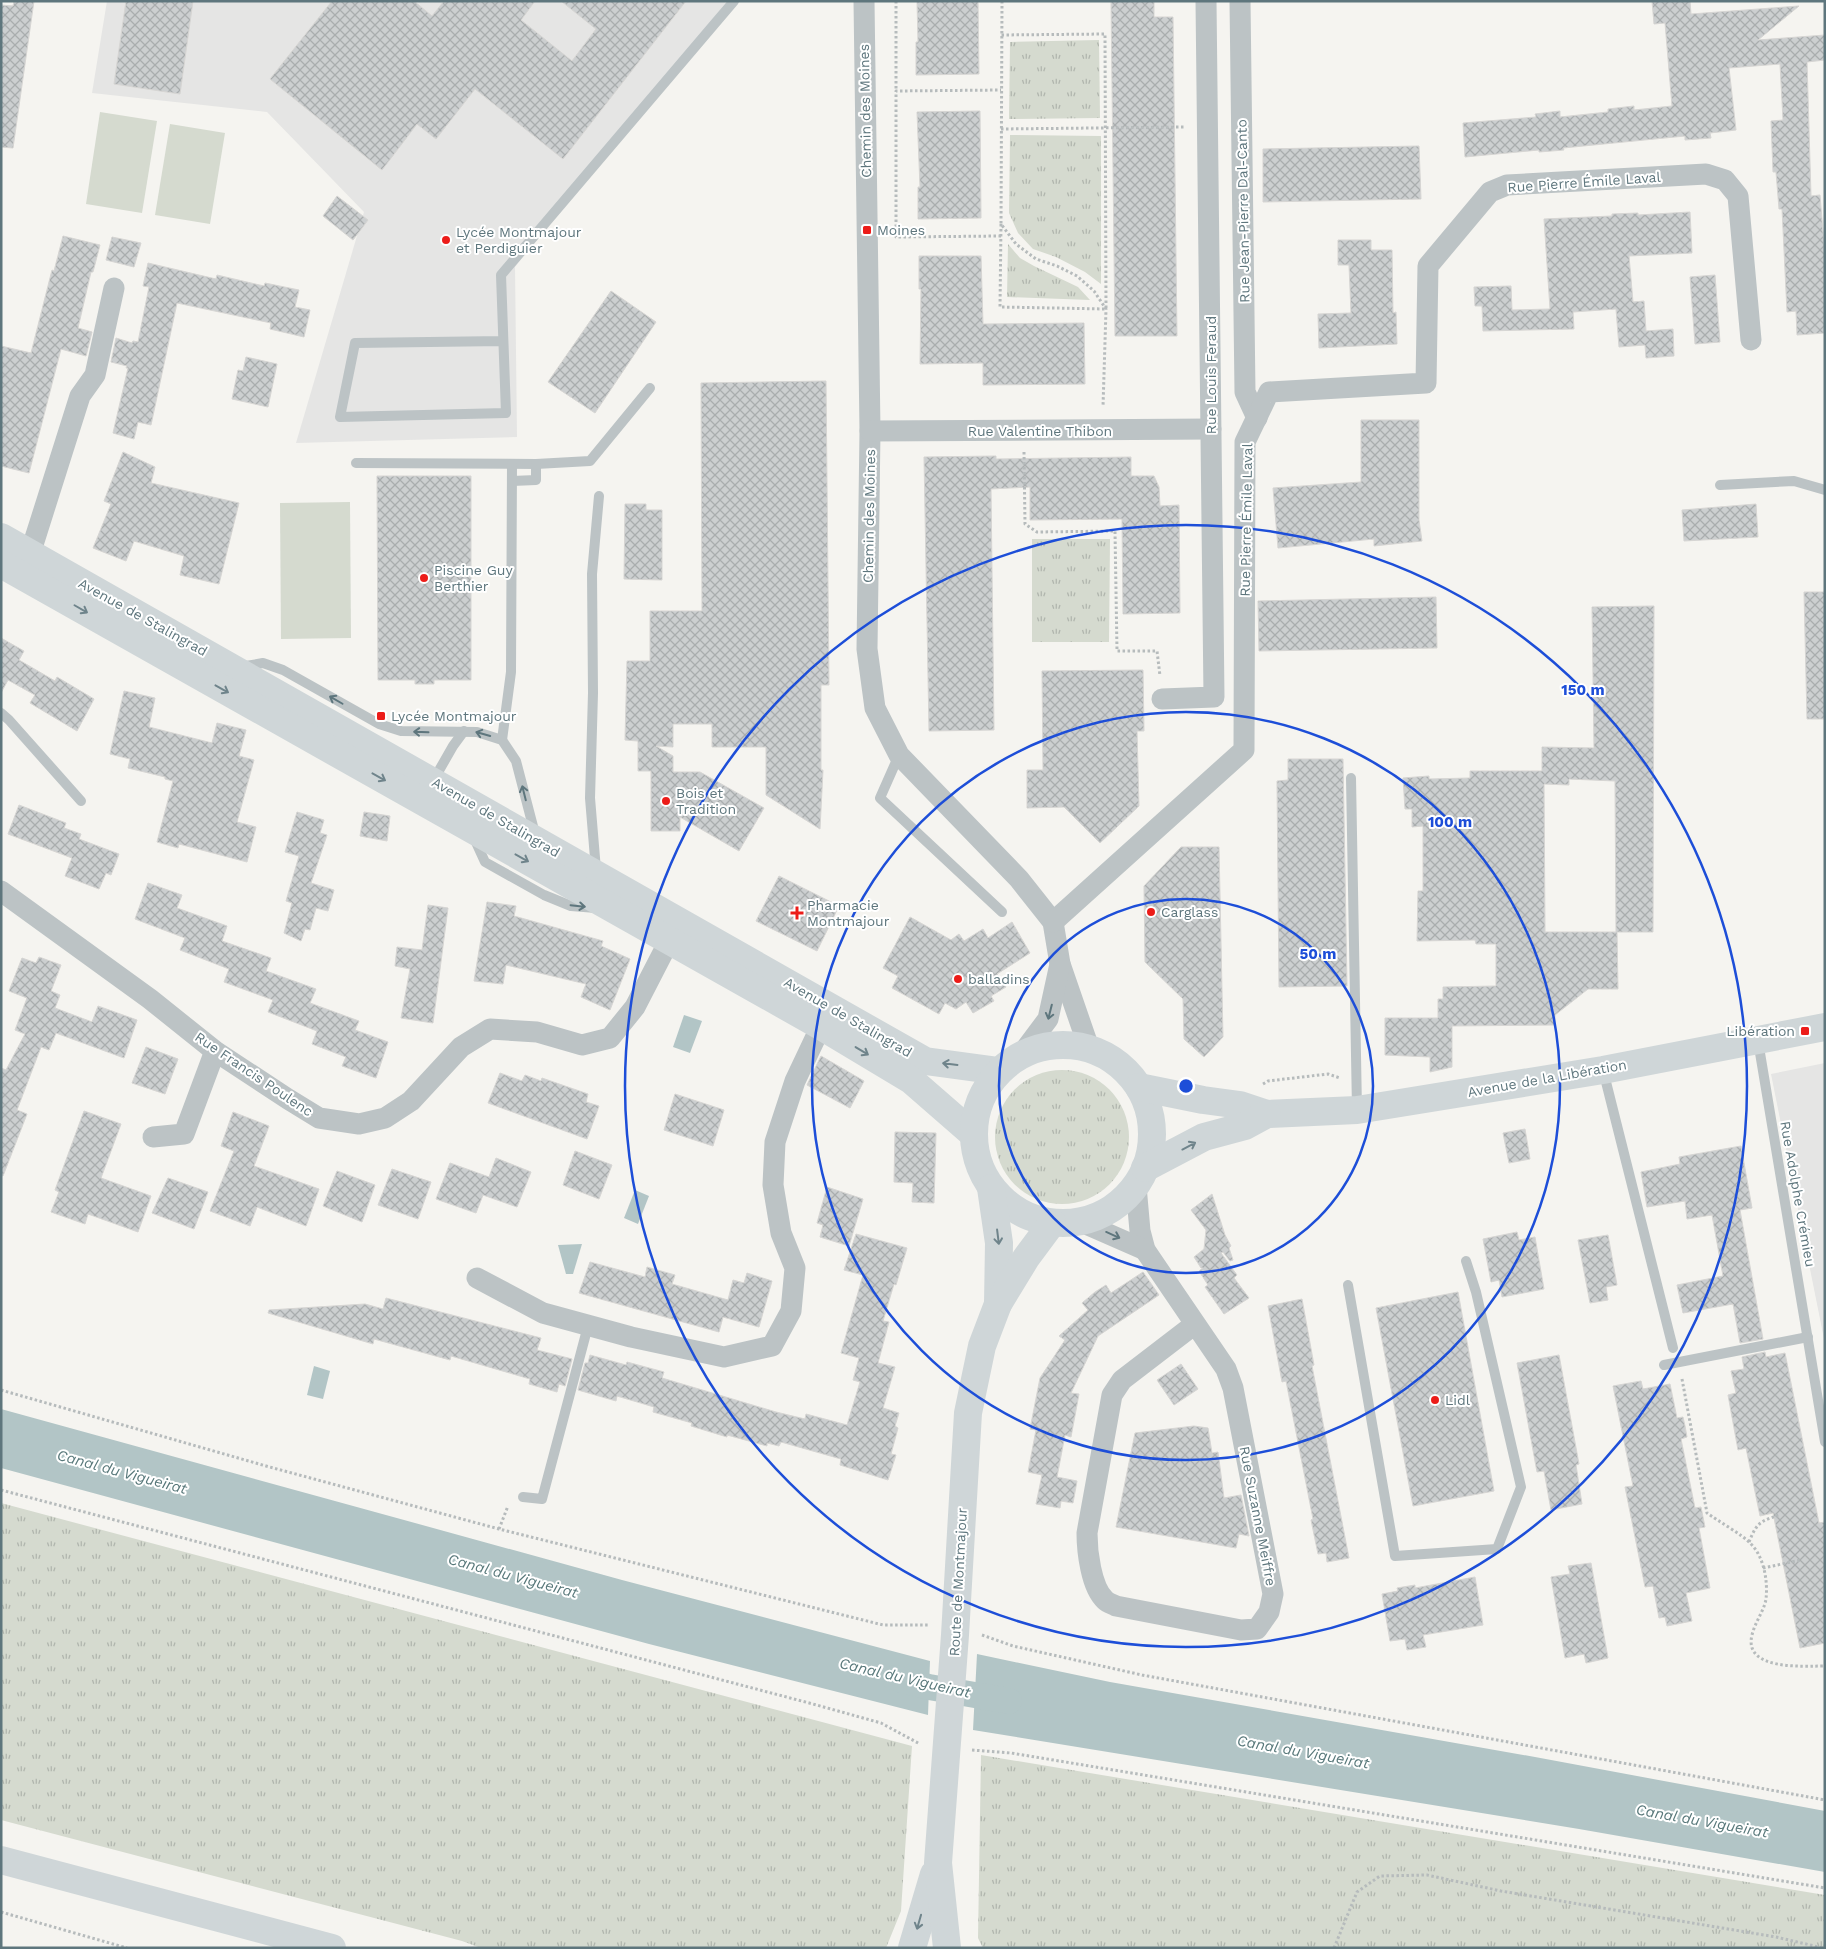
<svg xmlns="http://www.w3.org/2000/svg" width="1826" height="1949" viewBox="0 0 1826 1949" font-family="'Work Sans',sans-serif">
<defs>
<pattern id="grass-tufts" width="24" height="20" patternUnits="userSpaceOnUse" patternTransform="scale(1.25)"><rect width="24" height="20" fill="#d5dacf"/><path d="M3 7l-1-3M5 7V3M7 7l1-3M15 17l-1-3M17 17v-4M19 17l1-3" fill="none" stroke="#b0b5ad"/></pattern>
<pattern id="building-cross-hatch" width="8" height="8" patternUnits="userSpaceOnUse" patternTransform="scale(1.25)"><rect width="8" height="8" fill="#cccfd0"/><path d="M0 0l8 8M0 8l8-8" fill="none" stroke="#a9adae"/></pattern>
</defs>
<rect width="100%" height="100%" fill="#f5f4f0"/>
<g fill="#e5e5e4">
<polygon points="107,1 727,1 515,267 517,437 296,443 364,212 267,112 92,93"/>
<polygon points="1825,1063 1825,1344 1771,1074"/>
</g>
<g fill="url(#grass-tufts)">
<polygon points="1099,40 1100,118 1009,119 1010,42"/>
<polygon points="1010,135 1101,136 1101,284 1085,272 1056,257 1033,249 1018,233 1009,213"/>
<polygon points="1008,244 1020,258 1034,266 1078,287 1090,300 1007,297"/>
<polygon points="1032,539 1110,539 1109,642 1032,642"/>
<circle cx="1062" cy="1137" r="67"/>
<polygon points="1,1503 912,1746 901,1911 886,1948 481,1948 462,1941 1,1820"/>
<polygon points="981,1755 1825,1895 1825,1948 983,1948 978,1938"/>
</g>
<g fill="#d5dacf">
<polygon points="100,112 157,121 142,213 86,204"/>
<polygon points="170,124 225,133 210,224 155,215"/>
<polygon points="350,502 351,638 281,639 280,503"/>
</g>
<g fill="#b2c5c6">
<polygon points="684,1015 702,1021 690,1053 673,1047"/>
<polygon points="635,1190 649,1196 638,1224 624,1218"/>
<polygon points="582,1244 573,1274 566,1274 558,1245"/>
<polygon points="314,1366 330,1371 323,1399 307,1395"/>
<polygon points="1,1409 622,1580 930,1661 928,1715 649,1644 1,1468"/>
<polygon points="977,1654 1110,1682 1535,1757 1825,1811 1825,1872 1579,1829 973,1730"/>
</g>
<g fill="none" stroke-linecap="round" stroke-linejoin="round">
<polyline stroke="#b2c5c6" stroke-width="26" points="895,1678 929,1687 1009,1701"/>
</g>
<g fill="url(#building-cross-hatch)" stroke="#d6d5d3" fill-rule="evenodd">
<polygon points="14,1 34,1 13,148 1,147 1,5 13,6"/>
<polygon points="126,1 193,1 180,94 114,84"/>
<polygon points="332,1 414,1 432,16 444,1 535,1 521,20 572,61 596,29 561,1 686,1 563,159 475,89 436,139 417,124 382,170 270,79"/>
<polygon points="917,1 978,1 979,74 916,75 916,42 918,42"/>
<polygon points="1111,1 1154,1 1154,17 1173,17 1177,336 1115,336"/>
<polygon points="1652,1 1690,1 1691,14 1799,6 1758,40 1825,35 1825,60 1807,62 1811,196 1820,195 1825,257 1825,333 1797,335 1796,311 1787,312 1782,209 1779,209 1776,172 1773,172 1771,121 1783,120 1780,64 1729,68 1736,130 1710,133 1711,138 1685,140 1685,136 1563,148 1564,150 1539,152 1539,150 1465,157 1463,123 1536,117 1535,114 1560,111 1560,117 1608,112 1608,109 1634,106 1634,110 1672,106 1665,23 1654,24"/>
<polygon points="980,111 981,218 918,219 918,187 920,187 917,112"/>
<polygon points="1419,146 1421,199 1263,202 1263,149"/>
<polygon points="337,196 368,220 353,240 323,216"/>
<polygon points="1690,212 1692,253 1629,256 1633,302 1644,301 1646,331 1673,329 1674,356 1646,358 1645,345 1619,347 1616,309 1573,312 1574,329 1483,331 1482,306 1475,306 1474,287 1511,286 1512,310 1550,309 1544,219 1612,216 1612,214 1638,213 1638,215"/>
<polygon points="63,236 100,245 93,272 91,272 78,328 92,332 86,356 61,349 29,473 1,466 1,346 31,353 52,270 54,271"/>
<polygon points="112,237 141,243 134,267 106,260"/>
<polygon points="1338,240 1371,240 1371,250 1392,250 1393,313 1396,312 1397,344 1319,348 1318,314 1351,313 1349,265 1338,265"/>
<polygon points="919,256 981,256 983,324 1084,323 1085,384 983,385 983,363 920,364 921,289 919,289"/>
<polygon points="148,263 216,279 217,275 264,286 265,283 299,290 295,307 310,310 304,337 270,329 271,323 177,303 151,425 138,422 134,439 113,433 128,368 126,368 127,366 111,362 116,338 132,343 133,341 138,342 149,287 143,286"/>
<polygon points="1715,275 1720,342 1695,344 1690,277"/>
<polygon points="611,291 656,322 595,413 548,382"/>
<polygon points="246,357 277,364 268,407 232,399 238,370 243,371"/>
<polygon points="826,381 829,685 821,685 821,770 823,770 820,829 766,795 766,747 712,747 712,724 673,724 673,747 656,746 673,756 673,772 700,772 764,808 739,851 680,817 680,831 651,831 651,771 638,771 638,741 625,740 627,661 650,661 650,611 702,611 701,383"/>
<polygon points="1361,420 1419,420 1419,520 1422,541 1374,546 1374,539 1278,548 1273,488 1361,482"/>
<polygon points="123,452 155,467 151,483 239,503 219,584 180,575 184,556 134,541 126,561 93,548 111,504 104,501"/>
<polygon points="996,456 996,459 1131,457 1131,476 1154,476 1159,487 1160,506 1179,505 1180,613 1123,614 1122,519 1030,520 1030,487 991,489 994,730 929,731 924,457"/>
<polygon points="377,476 471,476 471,680 434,680 434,684 415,684 415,680 378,680"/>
<polygon points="625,504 646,504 646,510 662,510 662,580 624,579"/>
<polygon points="1756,504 1758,537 1684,541 1682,510"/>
<polygon points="1804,592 1825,592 1825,719 1807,719"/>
<polygon points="1436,597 1437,648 1259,651 1258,601"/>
<path d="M1654,606l-1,326h-36l1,57h-30l-33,26v10l-103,1v41l-22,5v-15l-45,-2v-37h53v-19h5v-12l53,-1v-42h-20l-1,-4 -58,1 1,-50h5v-65l-11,1v-18h-7l-2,-31 26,-2v3l41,-1v-7h72v-24l52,1 -2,-141zM1569,779l46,2 1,151h-71l-1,-148 25,1z"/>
<polygon points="1,638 24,651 19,660 55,681 57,677 94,699 77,731 30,703 35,695 8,680 1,693"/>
<polygon points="1143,670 1144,731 1137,731 1139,806 1100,843 1064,807 1027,808 1027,770 1043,770 1042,671"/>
<polygon points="124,691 155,698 149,727 212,743 217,723 246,730 239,756 254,760 237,822 256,827 247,862 179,844 178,848 157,842 173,781 165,779 165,777 128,768 130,759 110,754"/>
<polygon points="1288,759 1343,759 1347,986 1279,987 1277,781 1288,780"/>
<polygon points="19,805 66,823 64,828 81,834 79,839 119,854 111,875 106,873 99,889 65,876 72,858 8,834"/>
<polygon points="297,812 324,820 320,833 327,835 311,883 334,890 328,911 316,908 310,930 305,929 301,941 284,933 292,903 286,901 299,856 285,852"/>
<polygon points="364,812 390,816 387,841 360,836"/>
<polygon points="1181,847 1219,847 1223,1037 1204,1057 1184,1039 1183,999 1145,962 1144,886"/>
<polygon points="779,876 839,906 817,951 756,921"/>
<polygon points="148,883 182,895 177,908 227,926 222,941 271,958 266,971 316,989 310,1003 359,1021 355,1030 388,1042 376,1078 342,1066 346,1057 312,1044 317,1031 268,1012 273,1000 224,982 229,969 180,950 185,938 135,919"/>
<polygon points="487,902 516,906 514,916 603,941 601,946 630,959 610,1010 581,997 586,984 506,965 503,984 474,981"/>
<polygon points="428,905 448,908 433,1023 401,1018 410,969 395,966 397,947 422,950"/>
<polygon points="910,917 951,940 959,934 964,941 983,929 988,938 1012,922 1030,953 997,974 1006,987 991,996 994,1001 973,1013 966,1002 956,1009 945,1003 939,1014 892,988 898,976 883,968"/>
<polygon points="39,957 61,965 51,991 60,995 55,1008 92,1022 98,1006 137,1020 124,1058 56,1033 49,1050 41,1047 17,1110 27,1114 3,1176 1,1175 1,1068 6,1070 25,1034 15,1030 27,998 9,991 22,958 36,963"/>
<polygon points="146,1047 178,1059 165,1094 132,1083"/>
<polygon points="821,1056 864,1081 850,1108 807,1085"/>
<polygon points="500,1073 522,1081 525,1075 541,1081 542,1078 588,1094 586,1102 599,1106 587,1139 488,1103"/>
<polygon points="675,1094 724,1110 713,1146 664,1130"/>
<polygon points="84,1111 121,1124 101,1178 151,1196 138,1232 88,1214 85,1224 51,1212 59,1192 55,1190"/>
<polygon points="233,1112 269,1126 254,1166 319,1189 306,1226 257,1207 250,1226 210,1211 234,1151 221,1146"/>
<polygon points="1525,1129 1530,1159 1509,1163 1503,1133"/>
<polygon points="895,1132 936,1133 934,1203 912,1202 913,1183 894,1182"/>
<polygon points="1741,1146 1752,1208 1740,1210 1763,1339 1740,1343 1733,1304 1683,1313 1677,1285 1723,1276 1712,1215 1687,1219 1685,1201 1647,1207 1641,1172 1680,1164 1679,1157"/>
<polygon points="575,1151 612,1165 599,1199 563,1185"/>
<polygon points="496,1158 531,1172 517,1207 483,1195 476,1213 436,1199 450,1163 489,1177"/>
<polygon points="392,1169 431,1182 418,1219 378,1205"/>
<polygon points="337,1171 375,1185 362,1222 323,1206"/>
<polygon points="168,1178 208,1192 194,1229 152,1213"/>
<polygon points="827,1187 863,1199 849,1246 820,1237 823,1225 817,1223"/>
<polygon points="1212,1194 1225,1235 1231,1246 1229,1248 1233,1260 1230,1261 1223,1252 1221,1253 1237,1275 1234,1278 1249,1298 1224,1314 1205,1287 1208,1285 1199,1271 1203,1268 1201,1268 1194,1257 1204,1249 1206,1230 1191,1210"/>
<polygon points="1517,1232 1519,1240 1535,1237 1544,1289 1502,1297 1499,1280 1491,1282 1483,1239"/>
<polygon points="856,1234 907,1248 896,1285 894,1284 883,1321 889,1322 878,1363 895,1367 883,1408 899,1413 895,1426 898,1428 891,1454 896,1455 888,1480 840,1465 841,1459 781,1442 779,1446 767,1443 767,1446 727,1435 727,1437 691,1426 692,1423 653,1412 654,1407 617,1396 616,1401 578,1390 585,1363 588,1363 590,1355 626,1365 627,1362 664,1372 662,1378 776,1412 805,1419 806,1414 847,1425 860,1382 853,1380 859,1358 841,1353 863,1275 844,1270"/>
<polygon points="1608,1235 1617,1285 1606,1287 1608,1300 1590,1303 1578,1240"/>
<polygon points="590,1262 645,1277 647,1267 675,1275 672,1284 728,1300 733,1280 744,1283 747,1273 772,1281 759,1327 723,1317 719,1332 579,1293"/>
<polygon points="1143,1272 1159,1295 1098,1336 1071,1393 1079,1394 1071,1437 1065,1435 1057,1477 1077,1481 1073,1503 1061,1501 1060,1508 1036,1504 1042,1475 1028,1472 1036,1430 1030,1429 1040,1378 1065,1340 1059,1336 1088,1310 1082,1303 1095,1292 1106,1285 1111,1293"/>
<polygon points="1458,1292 1494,1491 1413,1506 1376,1308"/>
<polygon points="386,1298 541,1338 537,1350 572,1359 565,1386 559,1384 557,1392 529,1384 530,1379 451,1356 450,1360 374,1339 373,1344 268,1313 269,1310 365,1304 383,1309"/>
<polygon points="1302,1299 1314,1365 1312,1366 1349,1558 1327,1562 1326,1553 1318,1554 1311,1520 1313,1519 1286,1381 1282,1382 1268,1306"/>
<polygon points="1765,1352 1766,1357 1785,1353 1819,1523 1825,1522 1825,1643 1800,1648 1773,1513 1760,1516 1746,1448 1738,1450 1728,1395 1736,1393 1731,1371 1744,1369 1742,1357"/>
<polygon points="1559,1355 1579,1464 1576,1465 1582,1504 1551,1510 1544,1471 1537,1472 1517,1363"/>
<polygon points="1181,1364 1198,1389 1174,1405 1157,1380"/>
<polygon points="1641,1381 1643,1389 1670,1384 1677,1418 1683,1417 1685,1426 1687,1437 1681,1439 1695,1508 1701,1507 1705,1527 1699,1528 1710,1588 1686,1593 1692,1621 1667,1626 1665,1617 1659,1618 1653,1586 1645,1587 1625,1487 1633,1486 1613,1386"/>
<polygon points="1194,1426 1208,1428 1212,1453 1218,1452 1224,1498 1241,1495 1249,1536 1239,1534 1236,1548 1116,1527 1135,1433"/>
<polygon points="1591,1563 1608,1658 1586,1663 1584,1654 1565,1658 1551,1577 1570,1574 1568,1566"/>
<polygon points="1475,1577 1483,1625 1423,1635 1426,1647 1407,1650 1405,1639 1390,1641 1382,1594 1398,1591 1397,1588 1415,1585 1415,1588"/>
</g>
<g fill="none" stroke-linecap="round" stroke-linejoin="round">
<g stroke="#b6bbbc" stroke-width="3" stroke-dasharray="2.5 2.5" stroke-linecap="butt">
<polyline points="896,1 896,91"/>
<polyline points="1002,1 1001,224 1016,244 1036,259 1057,266 1077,276 1094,291 1106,309 1103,407"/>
<polyline points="1001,129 1186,127"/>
<polyline points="1001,224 1000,307 1106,309 1105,34 1001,35"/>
<polyline points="1001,236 896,237 896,91 1001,90"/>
<polyline points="1024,452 1025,524 1037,532 1115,531 1117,651 1157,651 1160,676"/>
<polyline points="1263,1084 1268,1081 1328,1074 1340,1078"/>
<path d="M1682,1379l25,134c11,8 36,22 44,31 13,13 17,37 15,55 -2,12 -11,23 -14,36 -9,36 52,31 73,31"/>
<polyline points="1,1390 266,1466 499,1529 883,1625 930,1625"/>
<polyline points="1,1490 813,1704 881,1723 920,1744"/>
<polyline points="499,1529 508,1506"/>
<path d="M1749,1542c7,-17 10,-21 28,-26l-1,-3"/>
<polyline points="1763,1568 1801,1560"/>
<polyline points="982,1635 1013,1646 1142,1675 1825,1800"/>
<polyline points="972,1750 1011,1753 1825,1888"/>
<polyline points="1,1912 127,1948"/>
<polyline points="1334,1948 1357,1892 1380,1876 1427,1875 1501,1891 1776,1937 1823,1948"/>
</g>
<g stroke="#bcc3c5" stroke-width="10">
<polyline points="503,341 355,343 340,417 506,413 501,275 734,1"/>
<polyline points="356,463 536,464 590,461 650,388"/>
<polyline points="512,481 536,480 536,464"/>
<polyline points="1720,485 1794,481 1825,490"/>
<polyline points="240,667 263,663 283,670 379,724 401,731 477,732 502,740 516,761 535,834"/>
<polyline points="1,713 9,720 81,801"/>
<polyline points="502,740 511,672 512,464"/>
<polyline points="899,755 880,798 1002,912"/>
<polyline points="1351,778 1357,1110"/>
<polyline points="433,781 453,746 464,731"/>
<polyline points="474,838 485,862 544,895 571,906 596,908"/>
<polyline points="596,870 590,798 593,693 592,574 599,496"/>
<polyline points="1758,1041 1825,1442"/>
<polyline points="1603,1070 1673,1348"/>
<polyline points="1348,1285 1395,1556 1497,1549 1521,1487 1476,1292 1466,1261"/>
<polyline points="1664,1365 1808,1337"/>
<polyline points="523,1497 542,1499 588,1326"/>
</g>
<g stroke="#bcc3c5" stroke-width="21">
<polyline points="864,1 870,431 867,649 875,708 899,755 1019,879 1053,922 1060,964 1089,1048"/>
<polyline points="1240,1 1245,392 1257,418"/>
<polyline points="870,431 1211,429"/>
<polyline points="30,554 80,396 95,375 114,288"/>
<polyline points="1162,699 1214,697 1206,1"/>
<polyline points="1,891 150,999 215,1051 288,1099 319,1118 359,1124 385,1118 411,1101 461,1047 490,1029 537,1032 582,1045 610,1038 635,1007 669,941"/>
<polyline points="1053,922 1244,750 1245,442 1269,392 1426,383 1428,266 1490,192 1507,185 1706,174 1725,180 1738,196 1751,340"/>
<polyline points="1021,1055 1048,1019 1060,964"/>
<polyline points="153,1137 184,1134 215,1051"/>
<path d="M1136,1186l4,45 5,19 81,119 7,19 40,206 -4,18 -12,17 -16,1 -125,-24c-4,-2 -8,-3 -11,-6 -14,-13 -18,-49 -18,-67l25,-138 10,-15 73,-56"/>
<polyline points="1081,1222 1145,1250"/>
<polyline points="477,1278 543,1313 631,1337 724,1357 772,1346 791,1311 795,1268 781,1233 773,1185 775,1142 795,1081 821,1026"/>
</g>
<g stroke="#cfd6d8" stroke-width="28">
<polyline points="1,537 925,1061 999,1071"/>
<polyline points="1,564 821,1026 911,1080 973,1134"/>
<circle cx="1063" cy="1134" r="89"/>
<polyline points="1139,1087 1203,1100 1240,1105 1267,1114 1357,1110 1603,1070 1825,1027"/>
<polyline points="1145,1168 1204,1137 1245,1126 1267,1114"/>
<polyline points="991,1188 999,1243 998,1304"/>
<polyline points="912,1948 934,1874"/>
<polyline points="947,1948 938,1863 955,1635 968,1413 982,1346 998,1304 1026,1258 1052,1223"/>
</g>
<polyline stroke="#cfd6d8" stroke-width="28" points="1,1860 332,1948"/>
</g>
<defs><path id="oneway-shaft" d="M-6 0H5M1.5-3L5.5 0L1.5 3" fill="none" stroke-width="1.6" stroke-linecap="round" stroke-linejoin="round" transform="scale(1.25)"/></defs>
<g stroke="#6f848b">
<use href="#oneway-shaft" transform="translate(81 609) rotate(30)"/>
<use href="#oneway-shaft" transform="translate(222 689) rotate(29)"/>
<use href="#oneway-shaft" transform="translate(379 777) rotate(29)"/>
<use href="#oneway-shaft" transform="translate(522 858) rotate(29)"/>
<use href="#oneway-shaft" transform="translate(862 1051) rotate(31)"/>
<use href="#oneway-shaft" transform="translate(950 1064) rotate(-173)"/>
<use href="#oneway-shaft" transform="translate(1189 1146) rotate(-28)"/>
<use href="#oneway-shaft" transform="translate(998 1237) rotate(83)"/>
<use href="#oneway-shaft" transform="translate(919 1922) rotate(106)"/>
</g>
<g stroke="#5e767d">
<use href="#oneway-shaft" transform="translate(336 700) rotate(-150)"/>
<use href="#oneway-shaft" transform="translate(421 732) rotate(-178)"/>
<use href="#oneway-shaft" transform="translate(483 734) rotate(-164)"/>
<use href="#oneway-shaft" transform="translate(524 793) rotate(-104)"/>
<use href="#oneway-shaft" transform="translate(578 906) rotate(6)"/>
<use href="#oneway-shaft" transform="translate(1050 1012) rotate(104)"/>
<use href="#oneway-shaft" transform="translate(1113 1235) rotate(24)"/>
</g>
<g fill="none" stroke="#1d4ed8" stroke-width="2.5">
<circle cx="1186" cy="1086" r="187"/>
<circle cx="1186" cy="1086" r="374"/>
<circle cx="1186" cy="1086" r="561"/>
</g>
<g fill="#ec1c19" stroke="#fff" stroke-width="2">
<rect x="862" y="225" width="10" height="10" rx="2.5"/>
<circle cx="446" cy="240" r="5"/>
<circle cx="424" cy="578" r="5"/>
<rect x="376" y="711" width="10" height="10" rx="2.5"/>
<circle cx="666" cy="801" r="5"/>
<circle cx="1151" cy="912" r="5"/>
<path d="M794.5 905.5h5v5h5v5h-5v5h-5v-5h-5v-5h5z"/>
<circle cx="958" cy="979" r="5"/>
<rect x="1800" y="1026" width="10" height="10" rx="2.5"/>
<circle cx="1435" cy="1400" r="5"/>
</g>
<g text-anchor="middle" stroke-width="4" stroke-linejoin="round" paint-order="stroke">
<g font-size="14" fill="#5e767d" stroke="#fff">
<text transform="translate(865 111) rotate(-91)" y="5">Chemin des Moines</text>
<text transform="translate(1584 182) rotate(-4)" y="5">Rue Pierre Émile Laval</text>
<text transform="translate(1243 211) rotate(-91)" y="5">Rue Jean-Pierre Dal-Canto</text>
<text transform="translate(1211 375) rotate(-90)" y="5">Rue Louis Feraud</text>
<text x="1040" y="436">Rue Valentine Thibon</text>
<text transform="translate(869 516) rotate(-89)" y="5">Chemin des Moines</text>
<text transform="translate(1246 520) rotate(-89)" y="5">Rue Pierre Émile Laval</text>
<text transform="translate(143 617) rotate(29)" y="5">Avenue de Stalingrad</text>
<text transform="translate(496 817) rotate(30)" y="5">Avenue de Stalingrad</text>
<text transform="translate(848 1017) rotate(30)" y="5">Avenue de Stalingrad</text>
<text transform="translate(254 1074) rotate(34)" y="5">Rue Francis Poulenc</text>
<text transform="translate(1547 1078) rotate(-10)" y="5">Avenue de la Libération</text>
<text transform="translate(1798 1194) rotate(80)" y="5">Rue Adolphe Crémieu</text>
<text transform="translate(1258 1516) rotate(79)" y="5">Rue Suzanne Meiffre</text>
<text transform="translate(958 1582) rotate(-87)" y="5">Route de Montmajour</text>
</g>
<g font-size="14" fill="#5e767d" stroke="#fff" text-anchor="start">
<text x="877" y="235">Moines</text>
<text x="456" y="237">Lycée Montmajour<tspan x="456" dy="16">et Perdiguier</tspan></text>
<text x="434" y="575">Piscine Guy<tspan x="434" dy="16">Berthier</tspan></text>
<text x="391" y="721">Lycée Montmajour</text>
<text x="676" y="798">Bois et<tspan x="676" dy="16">Tradition</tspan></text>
<text x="807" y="910">Pharmacie<tspan x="807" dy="16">Montmajour</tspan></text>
<text x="1161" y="917">Carglass</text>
<text x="968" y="984">balladins</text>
<text x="1795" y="1036" text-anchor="end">Libération</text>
<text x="1445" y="1405">Lidl</text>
</g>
<g font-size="15" font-style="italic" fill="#58787a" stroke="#fff">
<text transform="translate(122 1472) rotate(15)" y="5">Canal du Vigueirat</text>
<text transform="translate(513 1576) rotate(15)" y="5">Canal du Vigueirat</text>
<text transform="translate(905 1678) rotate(13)" y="5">Canal du Vigueirat</text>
<text transform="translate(1303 1752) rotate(10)" y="5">Canal du Vigueirat</text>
<text transform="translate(1702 1821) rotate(10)" y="5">Canal du Vigueirat</text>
</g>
</g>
<circle cx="1186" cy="1086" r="8" fill="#1d4ed8" stroke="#fff" stroke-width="2.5"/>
<g font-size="15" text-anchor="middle" font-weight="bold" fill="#1d4ed8" stroke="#fff" stroke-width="4" stroke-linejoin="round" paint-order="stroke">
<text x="1583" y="695">150 m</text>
<text x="1450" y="827">100 m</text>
<text x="1318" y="959">50 m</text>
</g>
<rect width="1826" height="1949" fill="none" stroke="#5e767d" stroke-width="5"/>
</svg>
